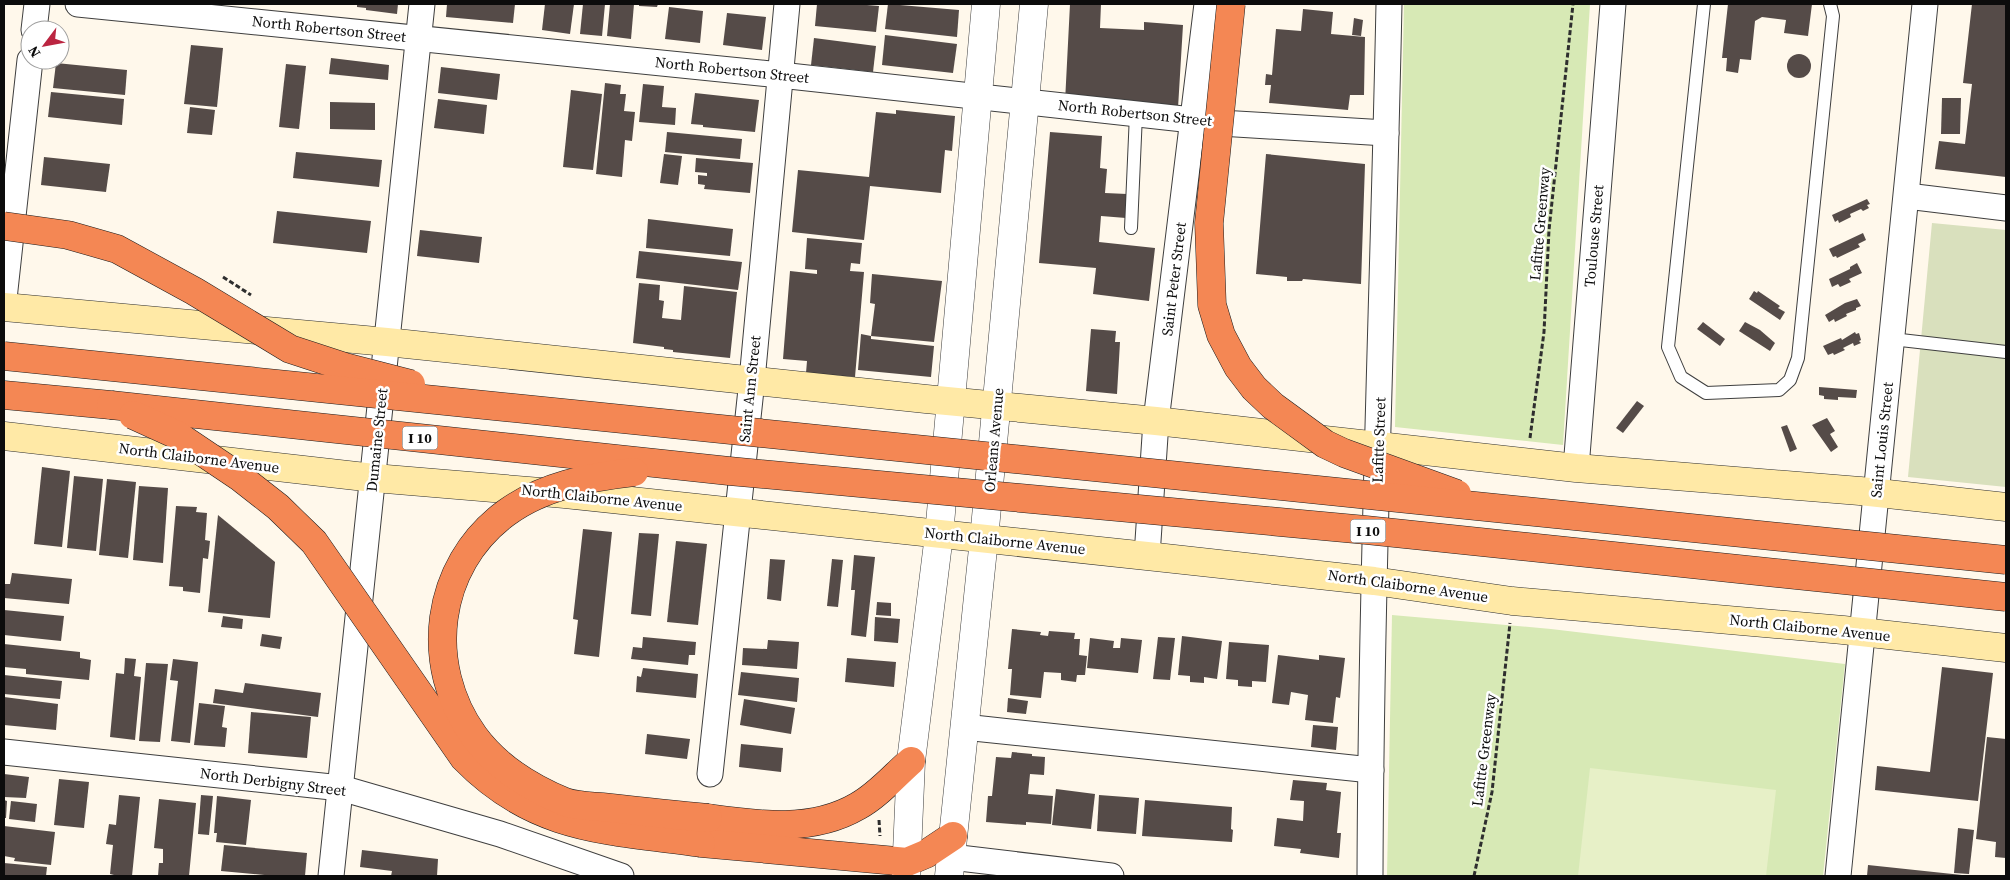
<svg xmlns="http://www.w3.org/2000/svg" width="2010" height="880" viewBox="0 0 2010 880" font-family="'Source Serif 4',serif">
<rect width="100%" height="100%" fill="#fff8eb"/>
<g fill="#d7e9b5">
<polygon points="1404,4 1590,4 1563,445 1395,427"/>
<polygon points="1392,615 1551,629 1845,664 1823,876 1387,876"/>
</g>
<polygon fill="#d9e0bd" points="1932,223 2006,230 2006,487 1908,477"/>
<polygon fill="#e7f0c7" points="1590,768 1776,790 1766,876 1578,876"/>
<g fill="#554b48">
<polygon points="357,4 398,4 397,14 366,10 366,8 357,7"/>
<polygon points="447,4 515,4 513,23 446,17"/>
<polygon points="545,4 574,4 570,34 542,30"/>
<polygon points="583,4 605,4 602,36 580,34"/>
<polygon points="610,4 634,4 631,39 607,36"/>
<polygon points="639,4 658,4 657,7 639,6"/>
<polygon points="817,4 855,4 879,6 876,32 815,26"/>
<polygon points="888,4 959,10 957,37 885,29"/>
<polygon points="1070,4 1101,4 1100,28 1144,30 1144,22 1183,25 1178,108 1065,102"/>
<polygon points="1728,4 1812,4 1808,36 1784,33 1786,20 1762,17 1755,21 1751,60 1740,59 1738,73 1726,71 1727,58 1722,58"/>
<polygon points="1972,4 2006,4 2006,177 1935,169 1939,141 1965,144 1972,84 1963,83"/>
<polygon points="669,7 703,11 700,43 665,39"/>
<polygon points="1303,9 1333,12 1331,34 1365,37 1364,95 1350,95 1348,110 1269,103 1271,85 1265,85 1266,74 1272,75 1276,29 1301,31"/>
<polygon points="727,13 766,17 762,50 723,45"/>
<polygon points="1354,18 1363,20 1361,36 1352,35"/>
<polygon points="885,35 957,44 953,73 882,65"/>
<polygon points="814,38 876,46 873,72 811,65"/>
<polygon points="191,45 223,48 217,107 184,104"/>
<circle cx="1799" cy="66" r="12"/>
<polygon points="331,58 389,65 388,80 329,74"/>
<polygon points="56,63 127,70 125,95 53,88"/>
<polygon points="286,64 306,66 299,129 279,127"/>
<polygon points="441,67 500,74 497,100 438,93"/>
<polygon points="605,83 621,85 620,94 626,94 624,111 635,112 632,141 625,140 622,177 596,174"/>
<polygon points="643,84 664,86 662,107 676,108 675,125 639,122"/>
<polygon points="571,90 602,94 593,170 563,167"/>
<polygon points="51,92 124,99 122,125 48,117"/>
<polygon points="695,93 759,100 755,132 703,127 703,125 691,124"/>
<polygon points="1942,98 1961,98 1960,134 1941,134"/>
<polygon points="438,99 487,105 484,134 434,128"/>
<polygon points="330,102 375,103 375,130 330,129"/>
<polygon points="190,107 215,110 212,135 187,133"/>
<polygon points="896,110 955,116 952,151 945,150 941,193 870,186 864,240 792,232 798,170 869,177 876,112 896,114"/>
<polygon points="667,132 742,139 740,159 665,152"/>
<polygon points="1050,132 1102,136 1100,168 1107,169 1105,193 1127,194 1126,218 1101,216 1099,242 1155,248 1149,301 1093,294 1096,268 1039,263"/>
<polygon points="296,152 382,160 379,187 293,178"/>
<polygon points="664,154 682,156 678,185 660,183"/>
<polygon points="1266,154 1365,164 1361,284 1303,279 1302,281 1287,281 1287,277 1256,274"/>
<polygon points="44,157 110,164 106,192 41,185"/>
<polygon points="696,158 753,163 750,193 704,189 705,185 698,184 698,175 707,176 707,173 695,172"/>
<polygon points="1867,199 1870,204 1867,205 1869,208 1863,211 1861,209 1850,214 1851,217 1839,223 1838,220 1835,222 1832,215"/>
<polygon points="277,211 371,221 367,253 273,243"/>
<polygon points="648,219 733,229 730,256 646,248"/>
<polygon points="420,230 482,237 479,263 417,256"/>
<polygon points="1863,233 1866,240 1858,244 1860,247 1837,258 1836,256 1833,257 1829,249"/>
<polygon points="807,238 862,243 860,264 851,263 850,271 864,272 855,377 806,373 807,361 783,359 790,271 817,274 817,270 805,269"/>
<polygon points="639,251 742,262 738,290 636,278"/>
<polygon points="1857,263 1862,273 1849,279 1851,282 1840,287 1838,284 1832,287 1829,279 1850,269 1850,267"/>
<polygon points="872,274 942,281 934,342 871,336 875,304 870,303"/>
<polygon points="639,283 660,285 659,300 664,301 662,318 681,320 684,286 737,292 730,358 673,352 673,350 664,349 664,347 633,343"/>
<polygon points="1754,291 1757,293 1758,291 1780,306 1778,308 1785,312 1780,320 1749,299"/>
<polygon points="1857,299 1861,306 1856,308 1856,310 1846,314 1847,316 1835,322 1834,319 1829,322 1825,315 1845,303"/>
<polygon points="1703,322 1725,339 1720,346 1697,329"/>
<polygon points="1745,322 1760,330 1775,343 1770,351 1739,331"/>
<polygon points="1091,329 1116,331 1115,342 1120,342 1117,394 1086,391"/>
<polygon points="1855,332 1856,334 1859,333 1861,340 1859,341 1861,343 1854,346 1853,343 1843,348 1845,350 1834,355 1833,353 1828,355 1823,346 1841,338 1842,340"/>
<polygon points="861,334 871,336 871,339 934,346 931,377 858,370"/>
<polygon points="1819,387 1857,390 1856,398 1838,397 1838,400 1824,399 1824,396 1819,395"/>
<polygon points="1637,401 1644,406 1623,433 1616,428"/>
<polygon points="1827,418 1835,431 1830,434 1838,447 1831,452 1812,425"/>
<polygon points="1787,425 1797,449 1790,452 1781,427"/>
<polygon points="42,467 70,471 62,547 34,544"/>
<polygon points="74,476 103,479 96,551 67,548"/>
<polygon points="107,479 136,482 128,558 99,555"/>
<polygon points="139,486 168,488 163,563 133,560"/>
<polygon points="176,506 197,507 196,512 207,513 205,540 210,541 208,559 203,558 200,593 183,591 183,587 169,586"/>
<polygon points="218,515 275,562 270,618 208,612"/>
<polygon points="583,529 612,532 599,657 574,654 578,620 573,619"/>
<polygon points="639,533 659,534 651,616 631,614"/>
<polygon points="676,541 707,544 698,625 667,622"/>
<polygon points="854,555 875,557 866,637 851,635 855,590 851,590"/>
<polygon points="770,559 785,560 781,601 767,599"/>
<polygon points="832,559 843,560 838,607 827,606"/>
<polygon points="12,573 72,579 69,604 4,598 4,584 10,584"/>
<polygon points="877,602 891,603 891,616 876,615"/>
<polygon points="4,610 64,616 61,641 4,635"/>
<polygon points="223,616 243,619 242,629 221,627"/>
<polygon points="875,617 900,619 898,643 874,641"/>
<polygon points="1012,629 1041,632 1040,635 1048,636 1049,631 1075,633 1074,639 1080,639 1079,655 1087,656 1085,675 1077,675 1076,682 1061,680 1061,673 1044,672 1041,698 1010,695 1012,669 1008,669"/>
<polygon points="262,634 282,637 280,649 260,646"/>
<polygon points="1182,636 1222,641 1217,679 1204,677 1204,683 1190,682 1190,676 1178,675"/>
<polygon points="643,637 696,642 695,655 689,655 688,665 631,659 633,647 642,648"/>
<polygon points="1158,637 1175,638 1170,680 1153,679"/>
<polygon points="1090,638 1114,641 1113,648 1120,648 1121,638 1142,640 1138,673 1087,668"/>
<polygon points="768,640 799,642 797,669 742,665 743,648 767,649"/>
<polygon points="1229,642 1269,645 1266,682 1252,681 1252,687 1238,686 1238,680 1226,679"/>
<polygon points="4,644 80,652 80,658 91,660 89,680 26,674 26,669 4,667"/>
<polygon points="1278,655 1319,660 1319,655 1345,658 1340,698 1336,697 1333,723 1305,720 1308,695 1291,692 1289,705 1272,703"/>
<polygon points="125,658 136,659 134,676 141,677 135,740 110,737 116,673 124,674"/>
<polygon points="847,658 896,662 894,687 845,682"/>
<polygon points="173,659 198,662 190,743 171,741 178,681 170,680"/>
<polygon points="146,663 168,664 160,742 139,741"/>
<polygon points="1942,667 1993,673 1978,801 1875,790 1877,766 1930,772"/>
<polygon points="643,668 698,674 696,698 636,692 637,676 641,677"/>
<polygon points="741,672 799,678 797,702 738,695"/>
<polygon points="4,675 62,681 60,699 4,694"/>
<polygon points="245,683 321,693 318,717 213,703 215,689 243,693"/>
<polygon points="4,697 58,704 56,730 4,725"/>
<polygon points="1008,698 1028,701 1026,714 1007,712"/>
<polygon points="744,699 795,708 791,734 740,725"/>
<polygon points="199,703 225,706 222,727 227,728 225,747 194,745"/>
<polygon points="251,712 311,717 307,758 248,753"/>
<polygon points="1313,725 1338,727 1336,750 1311,747"/>
<polygon points="647,734 690,739 687,759 645,754"/>
<polygon points="1987,737 2006,739 2006,858 1995,857 1996,842 1976,839"/>
<polygon points="741,744 783,748 781,772 739,767"/>
<polygon points="1012,752 1032,754 1032,756 1045,757 1044,775 1030,774 1028,794 1053,796 1051,824 1026,822 1026,825 986,822 988,796 992,796 996,757 1011,758"/>
<polygon points="4,774 29,777 26,798 4,797"/>
<polygon points="59,779 89,782 84,828 54,825"/>
<polygon points="1293,780 1327,783 1326,790 1341,792 1337,833 1341,833 1339,858 1300,853 1301,849 1274,846 1277,818 1303,821 1304,801 1290,800"/>
<polygon points="1056,789 1095,794 1091,829 1052,825"/>
<polygon points="119,795 140,797 132,876 114,876 114,875 110,874 113,845 106,844 109,824 116,825"/>
<polygon points="201,795 213,796 209,835 198,834"/>
<polygon points="1099,795 1139,798 1136,834 1097,831"/>
<polygon points="217,796 251,800 246,845 216,842 217,833 214,833"/>
<polygon points="159,799 196,803 189,876 158,876 159,863 163,863 163,849 154,848"/>
<polygon points="4,800 7,801 6,818 4,818"/>
<polygon points="1145,800 1232,807 1231,829 1233,830 1232,842 1142,836"/>
<polygon points="11,801 37,804 35,822 9,819"/>
<polygon points="4,826 55,832 51,865 14,861 15,858 4,856"/>
<polygon points="1958,828 1974,830 1969,874 1954,873"/>
<polygon points="224,845 307,853 305,876 275,876 221,871"/>
<polygon points="362,850 438,859 437,876 391,876 392,871 360,867"/>
<polygon points="4,863 47,867 46,876 4,876"/>
<polygon points="1868,865 1962,875 1962,876 1867,876"/>
</g>
<g fill="none" stroke-linecap="round" stroke-linejoin="round">
<defs>
<g id="service">
<polyline points="1704,4 1668,347 1681,377 1706,393 1779,390 1790,380 1798,358 1833,16 1830,4"/>
<polyline points="1131,228 1136,114"/>
<polyline points="1892,339 2006,352"/>
</g>
<g id="minor">
<polyline points="78,4 780,75 1220,123 1386,133"/>
<polyline points="34,30 37,4"/>
<polyline points="1907,196 2006,208"/>
<polyline points="4,299 30,60"/>
<polyline points="1576,468 1613,4"/>
<polyline points="1147,556 1156,421 1207,4"/>
<polyline points="964,727 1371,770"/>
<polyline points="4,752 341,788 500,834 621,876"/>
<polyline points="710,774 752,380 787,4"/>
<polyline points="951,857 1111,876"/>
<polyline points="331,876 422,4"/>
<path d="M1370,876c1,-291 13,-581 19,-872"/>
<polyline points="1838,876 1925,4"/>
</g>
<g id="tertiary">
<polyline points="906,876 911,761 939,535 986,4"/>
<polyline points="949,876 984,539 1034,4"/>
</g>
<g id="secondary">
<polyline points="4,307 387,342 926,399 1156,421 1576,468 1860,491 2006,507"/>
<polyline points="4,436 374,478 565,494 1147,556 1374,581 1512,601 1843,630 2006,648"/>
</g>
<g id="motorway">
<polyline points="4,395 111,405"/>
<path d="M708,818c50,7 104,15 150,-12 20,-11 36,-30 53,-45"/>
<polyline points="701,843 907,862 926,854 953,836"/>
</g>
</defs>
<use href="#service" stroke="#3f3f3f" stroke-width="14"/>
<use href="#minor" stroke="#3f3f3f" stroke-width="27"/>
<use href="#tertiary" stroke="#3f3f3f" stroke-width="29"/>
<use href="#secondary" stroke="#2e2e2e" stroke-width="29"/>
<use href="#motorway" stroke="#1d1d1d" stroke-width="29"/>
<g stroke="#2e2e2e" stroke-width="3" stroke-dasharray="5 2.5" stroke-linecap="butt">
<polyline points="223,277 251,295"/>
<polyline points="1530,438 1544,332 1549,230 1573,4"/>
<polyline points="879,820 880,836"/>
<polyline points="1474,876 1492,792 1510,623"/>
</g>
<use href="#service" stroke="#fff" stroke-width="12"/>
<use href="#minor" stroke="#fff" stroke-width="25"/>
<use href="#tertiary" stroke="#fff" stroke-width="28"/>
<use href="#secondary" stroke="#ffe9a6" stroke-width="28"/>
<use href="#motorway" stroke="#f48754" stroke-width="28"/>
<defs>
<g id="motorway-bridge">
<polyline points="1231,4 1209,223 1212,305 1221,335 1238,367 1254,388 1273,406 1325,444 1344,453 1457,494"/>
<polyline points="4,226 68,235 117,249 194,291 290,349 345,367 411,384"/>
<polyline points="4,356 2006,560"/>
<polyline points="111,405 729,471 1366,530 2006,597"/>
<path d="M133,415l44,20 64,43 37,29 36,35 150,216c71,73 143,72 237,85"/>
<path d="M634,472c-45,5 -91,14 -128,41 -72,53 -83,152 -32,223 22,30 57,52 91,66 11,4 26,4 37,5 35,4 71,8 106,11"/>
</g>
</defs>
<use href="#motorway-bridge" stroke="#1d1d1d" stroke-width="29" stroke-linecap="butt"/>
<use href="#motorway-bridge" stroke="#f48754" stroke-width="28"/>
</g>
<g text-anchor="middle" stroke-width="5" stroke-linejoin="round" paint-order="stroke">
<g fill="#fff" stroke="#555" stroke-width="1">
<rect x="402.5" y="426.5" width="35" height="23" rx="4"/>
<rect x="1350.5" y="519.5" width="35" height="23" rx="4"/>
</g>
<g font-size="14" font-weight="bold" fill="#0c0c0c">
<text x="420" y="443">I 10</text>
<text x="1368" y="536">I 10</text>
</g>
<g font-size="15" fill="#0c0c0c" stroke="#fff">
<text transform="translate(329 29) rotate(6)" y="5">North Robertson Street</text>
<text transform="translate(732 70) rotate(6)" y="5">North Robertson Street</text>
<text transform="translate(1135 113) rotate(6)" y="5">North Robertson Street</text>
<text transform="translate(1540 224) rotate(-85)" y="5">Lafitte Greenway</text>
<text transform="translate(1594 236) rotate(-85)" y="5">Toulouse Street</text>
<text transform="translate(1174 279) rotate(-83)" y="5">Saint Peter Street</text>
<text transform="translate(750 389) rotate(-84)" y="5">Saint Ann Street</text>
<text transform="translate(377 440) rotate(-84)" y="5">Dumaine Street</text>
<text transform="translate(994 440) rotate(-85)" y="5">Orleans Avenue</text>
<text transform="translate(1379 440) rotate(-88)" y="5">Lafitte Street</text>
<text transform="translate(1882 440) rotate(-84)" y="5">Saint Louis Street</text>
<text transform="translate(199 458) rotate(7)" y="5">North Claiborne Avenue</text>
<text transform="translate(602 498) rotate(6)" y="5">North Claiborne Avenue</text>
<text transform="translate(1005 541) rotate(6)" y="5">North Claiborne Avenue</text>
<text transform="translate(1408 586) rotate(8)" y="5">North Claiborne Avenue</text>
<text transform="translate(1810 628) rotate(6)" y="5">North Claiborne Avenue</text>
<text transform="translate(1484 750) rotate(-83)" y="5">Lafitte Greenway</text>
<text transform="translate(273 782) rotate(7)" y="5">North Derbigny Street</text>
</g>
</g>
<rect width="2010" height="880" fill="none" stroke="#0c0c0c" stroke-width="10"/>
<g transform="translate(45 45) rotate(238)"><circle r="24" fill="#ffffff" stroke="#9e9e9e"/>
<path d="M0-4L9 19L0 12L-9 19Z" fill="#bb2541"/>
<text y="-8" font-size="14" font-weight="bold" text-anchor="middle" fill="#0c0c0c">N</text>
</g>
</svg>
